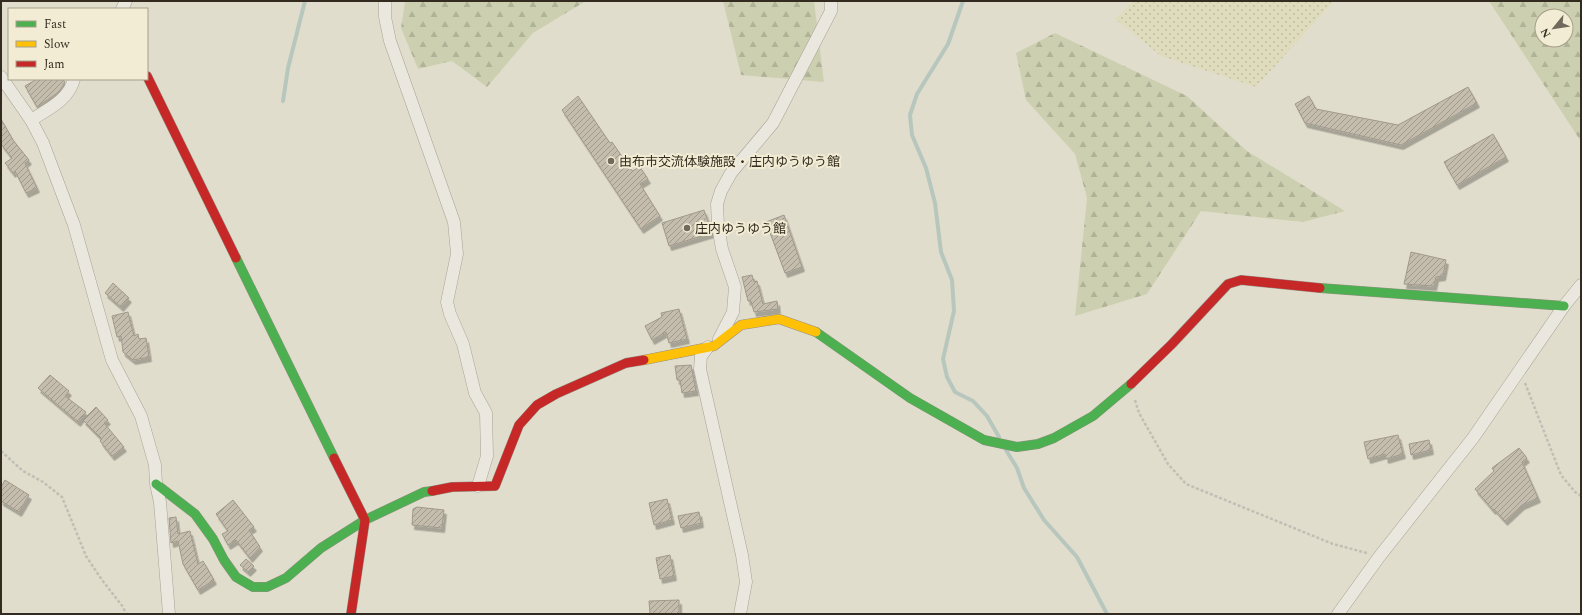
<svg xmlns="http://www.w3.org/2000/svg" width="1582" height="615" viewBox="0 0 1582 615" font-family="Spectral,'Noto Sans JP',serif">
<defs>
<pattern id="farmland-dots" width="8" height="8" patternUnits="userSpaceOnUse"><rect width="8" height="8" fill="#dfdcbe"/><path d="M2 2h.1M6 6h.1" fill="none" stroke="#c0bda3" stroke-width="1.8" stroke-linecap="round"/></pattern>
<pattern id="forest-firs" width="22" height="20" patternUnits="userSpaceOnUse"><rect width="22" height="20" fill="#cdd0b0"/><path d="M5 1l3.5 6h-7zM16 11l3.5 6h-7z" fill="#b0b397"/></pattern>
<pattern id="building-hatch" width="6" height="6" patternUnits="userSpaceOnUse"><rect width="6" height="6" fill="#c4bcad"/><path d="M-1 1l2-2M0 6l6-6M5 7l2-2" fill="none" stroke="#a0998c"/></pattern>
<filter id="shadow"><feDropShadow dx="2.5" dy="4.5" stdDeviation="0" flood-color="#0004"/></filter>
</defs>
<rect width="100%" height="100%" fill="#e1ddcc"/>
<polygon fill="url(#farmland-dots)" points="1133,1 1334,1 1256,87 1161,56 1115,19"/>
<g fill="url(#forest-firs)" fill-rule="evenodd">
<polygon points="405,1 586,1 533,33 487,87 452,61 418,69 401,28"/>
<polygon points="723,1 814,1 824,82 741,75"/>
<path d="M1489,1h92v142l-1,-3zM1542,16h24v24h-24z"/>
<polygon points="1055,33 1187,96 1247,151 1345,211 1303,222 1201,211 1147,294 1075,316 1087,198 1075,154 1026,100 1016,53"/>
</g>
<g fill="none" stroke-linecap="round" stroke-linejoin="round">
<g stroke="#b8c7be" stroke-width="4">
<polyline points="963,1 948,44 917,94 910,115 912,135 926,168 935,203 941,252 952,280 954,311 943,359 947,377 955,392 973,401 987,416 999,437"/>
<polyline points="283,101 288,68 305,1"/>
<polyline points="1006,450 1017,468 1024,488 1044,520 1077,557 1107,614"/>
</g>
</g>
<g fill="url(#building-hatch)" stroke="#a0998c" filter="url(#shadow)">
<polygon points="37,79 62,79 65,82 59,92 37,107 25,86"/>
<polygon points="1468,87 1477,103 1401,145 1305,123 1295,104 1309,96 1316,109 1398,125"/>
<polygon points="578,96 610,143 612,142 632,171 640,167 648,179 640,184 660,216 641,229 562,110"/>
<polygon points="1,119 13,140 29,160 25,163 37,188 26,193 15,171 13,173 5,163 12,158 1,144"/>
<polygon points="1493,134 1506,157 1457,185 1444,162"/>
<polygon points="704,210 712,233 669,246 662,223"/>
<polygon points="784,215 802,267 785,273 766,222"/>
<polygon points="1411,252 1446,260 1443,276 1436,277 1434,286 1404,284"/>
<polygon points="752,275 754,282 757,281 763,304 777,301 778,309 754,312 751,301 748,301 742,277"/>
<polygon points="113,283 129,298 121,307 105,293"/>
<polygon points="679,309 687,339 669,343 666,332 652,340 645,326 662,317 661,313"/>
<polygon points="128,312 134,336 138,334 139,339 146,338 149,357 133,360 123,352 121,336 117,337 112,316"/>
<polygon points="691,365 696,391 682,393 680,380 677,380 675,366"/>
<polygon points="50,375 69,391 65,396 86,412 78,422 38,388"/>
<polygon points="96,407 108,420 104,423 124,447 112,456 100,441 102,439 83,420"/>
<polygon points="1398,435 1403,454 1386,459 1385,454 1368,459 1364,442"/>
<polygon points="1429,440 1431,450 1411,455 1409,444"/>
<polygon points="1519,448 1527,458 1522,462 1538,498 1522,505 1505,521 1494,509 1493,510 1475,489 1494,471 1492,468"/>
<polygon points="5,480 29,495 19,512 1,501 1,487"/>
<polygon points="667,499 672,520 654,525 649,503"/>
<polygon points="233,500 254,527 249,530 260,547 250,558 236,540 228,545 222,534 228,531 216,514"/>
<polygon points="417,507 444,510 442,528 412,525 413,509"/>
<polygon points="699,512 701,523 681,528 678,516"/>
<polygon points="176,517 178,534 190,531 198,564 203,561 214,580 198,590 183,564 178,541 171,543 169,518"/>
<polygon points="670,555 674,576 660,579 656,558"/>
<polygon points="246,559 254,566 248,572 240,565"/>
<polygon points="679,600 679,614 650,614 649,601"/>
</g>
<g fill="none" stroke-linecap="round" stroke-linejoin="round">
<defs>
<g id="street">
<polyline points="385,1 385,17 390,41 454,222 457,254 447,302 450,314 463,344 475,393 486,413 487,456 478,486"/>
<polyline points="122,9 126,1"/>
<polyline points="1,77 31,120 43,143 74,225 112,360 141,416 155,465 156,484 160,502 169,614"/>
<path d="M31,120c17,-11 38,-20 43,-41"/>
<polyline points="719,339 733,312 735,287 722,249 718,226 717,204 721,191 731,173 773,123 831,11 831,1"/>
<polyline points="708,347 701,356 700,369 742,555 746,582 740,614"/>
<polyline points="1338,614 1379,557 1473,438 1564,306 1581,285"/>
</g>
<g id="fast">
<polyline points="236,258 334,458"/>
<polyline points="1320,288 1564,306"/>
<polyline points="816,332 910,398 984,440 1017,447 1038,444 1054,438 1093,416 1131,384"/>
<polyline points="156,484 195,514 213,539 224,560 236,577 253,587 267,587 286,578 321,548 365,520 424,492 432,491"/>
</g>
<polyline id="slow" points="644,360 714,346 741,325 779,319 816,332"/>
<g id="jam">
<polyline points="147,76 236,258"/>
<polyline points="1131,384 1172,344 1228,284 1241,280 1320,288"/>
<polyline points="334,458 365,520 351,614"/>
<polyline points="432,491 452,487 495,486 519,425 537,405 556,394 626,363 644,360"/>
</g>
</defs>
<use href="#street" stroke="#a6a296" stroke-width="13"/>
<use href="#fast" stroke="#969186" stroke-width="10"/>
<use href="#slow" stroke="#969186" stroke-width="10"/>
<use href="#jam" stroke="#969186" stroke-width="10"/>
<g stroke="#c2beb5" stroke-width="2.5" stroke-dasharray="3 2" stroke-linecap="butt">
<polyline points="1525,383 1561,475 1575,492 1581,496"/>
<polyline points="1135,400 1139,413 1168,464 1186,484 1333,544 1367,553"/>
<polyline points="1,451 23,471 43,482 62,497 86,556 102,580 123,607 126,614"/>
</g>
<use href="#street" stroke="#eae7de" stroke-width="12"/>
<use href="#fast" stroke="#4caf50" stroke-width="9"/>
<use href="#slow" stroke="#ffc107" stroke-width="9"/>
<use href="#jam" stroke="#c62828" stroke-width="9"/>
</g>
<g fill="#70695c" stroke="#f1ecd3" stroke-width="1.5">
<circle cx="611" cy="161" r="4"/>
<circle cx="687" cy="228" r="4"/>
</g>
<g text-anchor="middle" stroke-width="4" stroke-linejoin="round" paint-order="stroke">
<g font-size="13" fill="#332b1f" stroke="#f1ecd3" text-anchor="start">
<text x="619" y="166">由布市交流体験施設・庄内ゆうゆう館</text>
<text x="695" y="233">庄内ゆうゆう館</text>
</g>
</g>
<rect width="1582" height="615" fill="none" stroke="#332b1f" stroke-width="4"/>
<rect x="8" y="8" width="140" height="72" fill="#f1ecd3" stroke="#a59f8b"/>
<rect x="16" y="21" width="20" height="6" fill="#4caf50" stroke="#a59f8b"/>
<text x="44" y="28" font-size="12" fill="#332b1f">Fast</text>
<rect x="16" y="41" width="20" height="6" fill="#ffc107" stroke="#a59f8b"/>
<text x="44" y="48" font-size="12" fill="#332b1f">Slow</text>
<rect x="16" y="61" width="20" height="6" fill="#c62828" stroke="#a59f8b"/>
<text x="44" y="68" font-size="12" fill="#332b1f">Jam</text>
<g transform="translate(1554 28) rotate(240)"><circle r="19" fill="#f1ecd3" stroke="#a59f8b"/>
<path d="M0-3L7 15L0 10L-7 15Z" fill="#70695c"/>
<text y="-6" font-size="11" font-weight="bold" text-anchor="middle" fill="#332b1f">N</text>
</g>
</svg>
